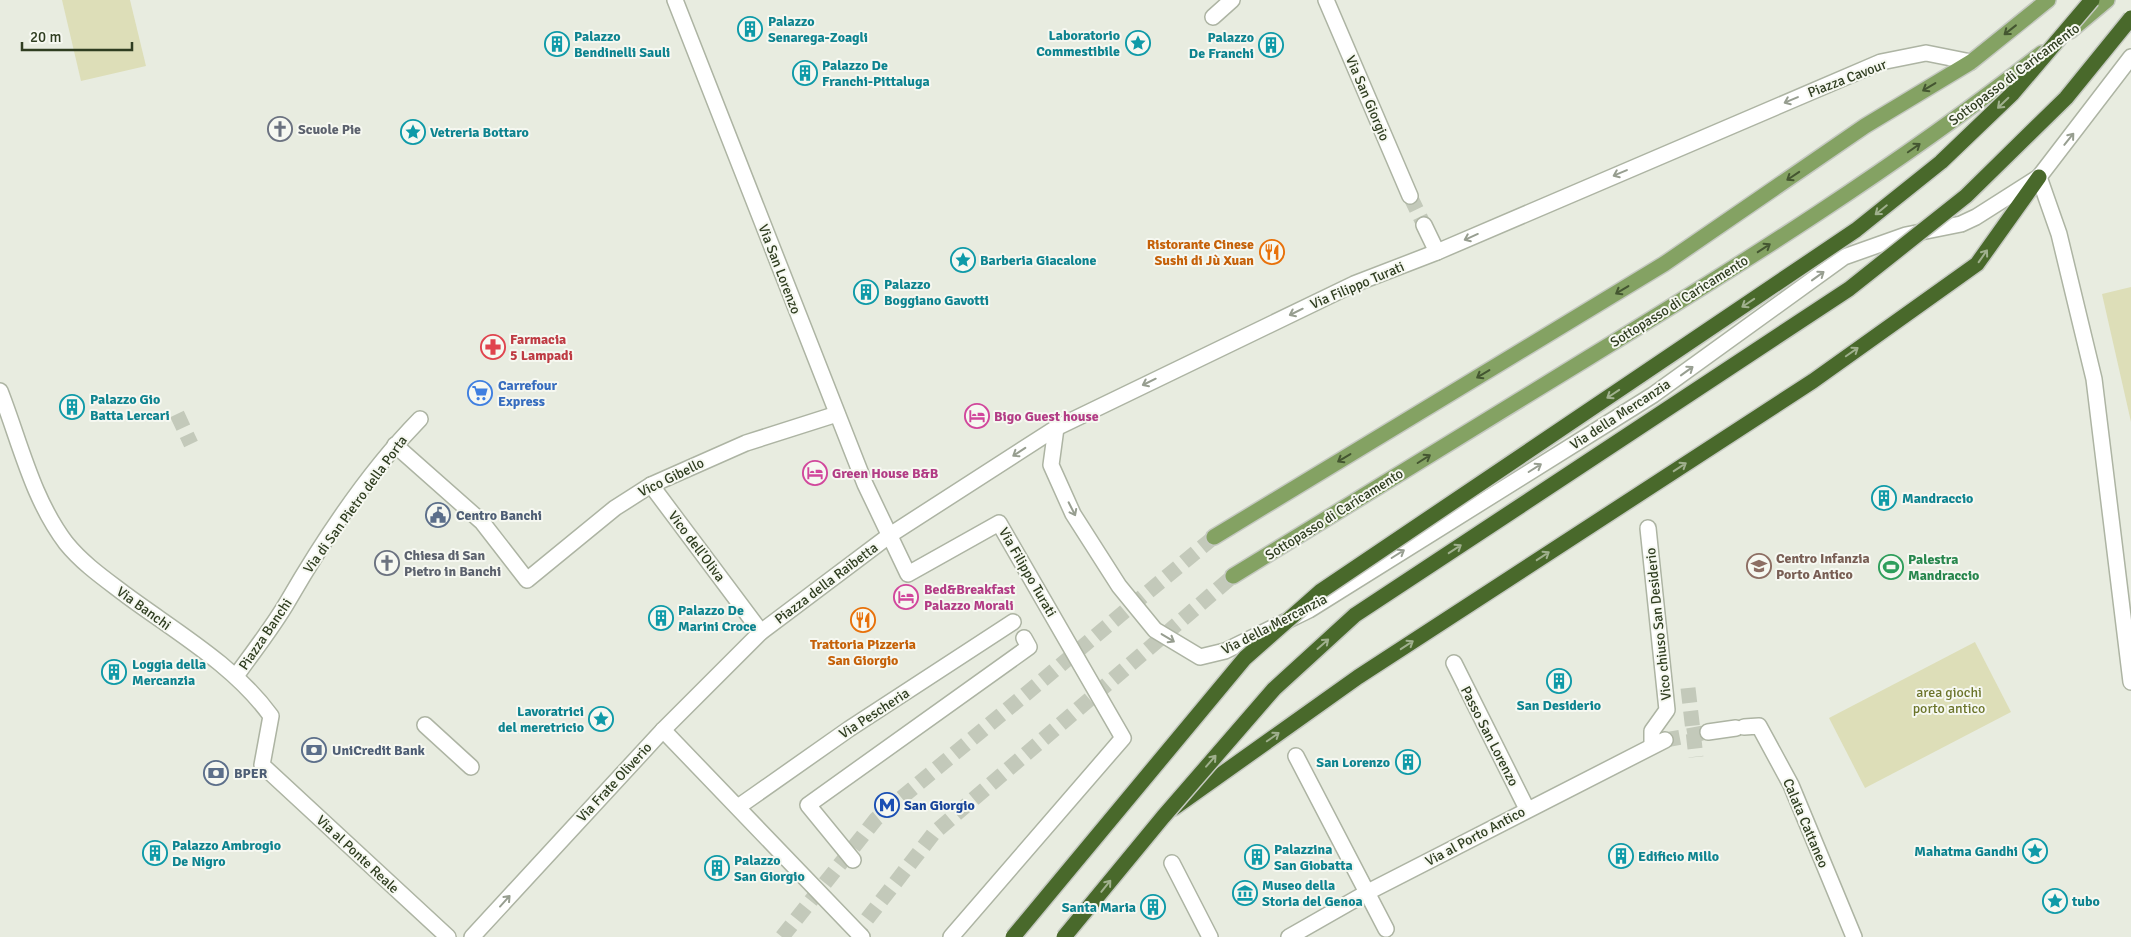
<svg xmlns="http://www.w3.org/2000/svg" width="2131" height="937" viewBox="0 0 2131 937" font-family="Signika,sans-serif">
<rect width="100%" height="100%" fill="#e8ece0"/>
<g fill="#dddeb8">
<polygon points="62,0 130,0 146,66 81,81"/>
<polygon points="2131,287 2131,422 2102,294"/>
<polygon points="1975,642 2011,712 1865,788 1829,718"/>
</g>
<g fill="none" stroke-linecap="round" stroke-linejoin="round">
<g stroke="#c3c9ba" stroke-width="15" stroke-dasharray="15 8" stroke-linecap="butt">
<polyline points="1410,196 1424,225"/>
<polyline points="177,414 191,444"/>
<polyline points="1688,688 1696,757"/>
<polyline points="1665,740 1703,733"/>
</g>
<g stroke="#c3c9ba" stroke-width="15" stroke-dasharray="15 8" stroke-linecap="butt">
<polyline points="782,937 876,819 1214,537"/>
<polyline points="853,937 934,833 1233,576"/>
</g>
<defs>
<g id="minor">
<polyline points="675,0 865,484 908,574 999,523 1123,738 951,937"/>
<polyline points="1326,0 1410,196"/>
<polyline points="1213,17 1232,0"/>
<polyline points="2039,177 2059,234 2094,379 2131,682"/>
<polyline points="1424,225 1437,252"/>
<path d="M0,391c20,51 32,107 66,152 17,21 39,36 60,52 50,37 108,70 145,121l-9,49 186,172"/>
<polyline points="1056,428 1051,465 1073,514 1119,586 1155,630 1200,657 1225,651 1309,610 1653,395 1844,257 1906,235 1961,224 1976,217 2039,177 2131,57"/>
<polyline points="395,445 482,522 527,580 615,508 651,485 746,443 837,414"/>
<polyline points="651,485 761,632"/>
<polyline points="1648,528 1667,710 1652,731 1652,746"/>
<polyline points="1454,663 1527,809"/>
<path d="M236,676c17,-24 37,-49 52,-75 37,-64 80,-129 132,-182"/>
<polyline points="425,725 471,767"/>
<polyline points="1744,727 1759,726 1791,785 1854,937"/>
<polyline points="663,730 862,937"/>
<polyline points="1708,732 1736,728"/>
<polyline points="1296,756 1386,929"/>
<polyline points="738,807 849,729 1013,622"/>
<polyline points="853,860 808,805 1029,647 1024,638"/>
<polyline points="1172,863 1210,937"/>
<polyline points="472,937 663,730 761,632 890,535 1056,428 1354,284 1437,252 1881,62 1926,53 1971,62"/>
<polyline points="1289,937 1368,892 1665,740"/>
</g>
<g id="major">
<polyline points="2070,31 2107,0"/>
<polyline points="1214,537 1664,264 1865,126 1971,62 2048,0"/>
<path d="M1233,576c118,-73 237,-145 355,-218 155,-95 310,-192 454,-305"/>
</g>
<polyline id="highway" points="1174,808 1358,677 1813,381 1977,264 2039,177"/>
</defs>
<use href="#minor" stroke="#adb4a3" stroke-width="18"/>
<use href="#major" stroke="#c5c9c1" stroke-width="18"/>
<use href="#highway" stroke="#c5c9c1" stroke-width="18"/>
<use href="#minor" stroke="#fff" stroke-width="15"/>
<use href="#major" stroke="#84a263" stroke-width="15"/>
<use href="#highway" stroke="#49692b" stroke-width="15"/>
<defs>
<g id="highway-bridge">
<polyline points="1013,937 1245,658 1321,591 1856,230 1941,162 2013,93 2092,0"/>
<polyline points="1064,937 1163,817 1274,689 1355,615 1849,289 1966,196 2066,98 2131,18"/>
</g>
</defs>
<use href="#highway-bridge" stroke="#c5c9c1" stroke-width="18" stroke-linecap="butt"/>
<use href="#highway-bridge" stroke="#49692b" stroke-width="15"/>
</g>
<defs><path id="oneway-shaft" d="M-6 0H5M1.5-3L5.5 0L1.5 3" fill="none" stroke-width="1.6" stroke-linecap="round" stroke-linejoin="round" transform="scale(1.25)"/></defs>
<g stroke="#445631">
<use href="#oneway-shaft" transform="translate(2010 30) rotate(142)"/>
<use href="#oneway-shaft" transform="translate(1929 87) rotate(149)"/>
<use href="#oneway-shaft" transform="translate(1914 148) rotate(-35)"/>
<use href="#oneway-shaft" transform="translate(1793 176) rotate(146)"/>
<use href="#oneway-shaft" transform="translate(1764 248) rotate(-33)"/>
<use href="#oneway-shaft" transform="translate(1622 290) rotate(149)"/>
<use href="#oneway-shaft" transform="translate(1483 374) rotate(149)"/>
<use href="#oneway-shaft" transform="translate(1344 458) rotate(149)"/>
<use href="#oneway-shaft" transform="translate(1424 459) rotate(-32)"/>
</g>
<g stroke="#979e90">
<use href="#oneway-shaft" transform="translate(1791 100) rotate(157)"/>
<use href="#oneway-shaft" transform="translate(2069 139) rotate(-51)"/>
<use href="#oneway-shaft" transform="translate(1620 173) rotate(157)"/>
<use href="#oneway-shaft" transform="translate(1471 237) rotate(156)"/>
<use href="#oneway-shaft" transform="translate(1818 276) rotate(-36)"/>
<use href="#oneway-shaft" transform="translate(1296 312) rotate(154)"/>
<use href="#oneway-shaft" transform="translate(1687 371) rotate(-36)"/>
<use href="#oneway-shaft" transform="translate(1149 382) rotate(154)"/>
<use href="#oneway-shaft" transform="translate(1019 452) rotate(147)"/>
<use href="#oneway-shaft" transform="translate(1535 468) rotate(-32)"/>
<use href="#oneway-shaft" transform="translate(1072 509) rotate(63)"/>
<use href="#oneway-shaft" transform="translate(1398 554) rotate(-32)"/>
<use href="#oneway-shaft" transform="translate(1168 638) rotate(31)"/>
<use href="#oneway-shaft" transform="translate(505 901) rotate(-48)"/>
</g>
<g stroke="#a0b08e">
<use href="#oneway-shaft" transform="translate(2003 103) rotate(136)"/>
<use href="#oneway-shaft" transform="translate(1881 210) rotate(141)"/>
<use href="#oneway-shaft" transform="translate(1983 256) rotate(-55)"/>
<use href="#oneway-shaft" transform="translate(1748 303) rotate(146)"/>
<use href="#oneway-shaft" transform="translate(1852 352) rotate(-35)"/>
<use href="#oneway-shaft" transform="translate(1613 394) rotate(146)"/>
<use href="#oneway-shaft" transform="translate(1680 467) rotate(-33)"/>
<use href="#oneway-shaft" transform="translate(1455 549) rotate(-33)"/>
<use href="#oneway-shaft" transform="translate(1543 556) rotate(-33)"/>
<use href="#oneway-shaft" transform="translate(1323 644) rotate(-41)"/>
<use href="#oneway-shaft" transform="translate(1407 645) rotate(-33)"/>
<use href="#oneway-shaft" transform="translate(1273 737) rotate(-35)"/>
<use href="#oneway-shaft" transform="translate(1211 761) rotate(-49)"/>
<use href="#oneway-shaft" transform="translate(1106 886) rotate(-51)"/>
</g>
<defs>
<symbol id="building-ring" viewBox="-11 -11 22 22"><circle r="9.5" fill="#f6f8f1" stroke="#0f9aa8" stroke-width="1.5"/><path d="M-4-6H4V6H1V3H-1V6H-4ZM-2.5-4.3h1.7v1.8h-1.7ZM.8-4.3h1.7v1.8H.8ZM-2.5-1h1.7V.8h-1.7ZM.8-1h1.7V.8H.8Z" fill="#0f9aa8"/></symbol>
<symbol id="sight-ring" viewBox="-11 -11 22 22"><circle r="9.5" fill="#f6f8f1" stroke="#0f9aa8" stroke-width="1.5"/><path d="M0-6L1.8-2.2L6-1.7L2.9 1.2L3.7 5.4L0 3.3L-3.7 5.4L-2.9 1.2L-6-1.7L-1.8-2.2Z" fill="#0f9aa8"/></symbol>
<symbol id="church-ring" viewBox="-11 -11 22 22"><circle r="9.5" fill="#f6f8f1" stroke="#6b7280" stroke-width="1.5"/><path d="M-1.2-6h2.4v3.5h3.3v2.4h-3.3V6h-2.4V-.1h-3.3v-2.4h3.3Z" fill="#6b7280"/></symbol>
<symbol id="restaurant-ring" viewBox="-11 -11 22 22"><circle r="9.5" fill="#f6f8f1" stroke="#e8710a" stroke-width="1.5"/><path d="M-5-6h1v4h1v-4h1v4h1v-4h1v5L-1.5 .5V6h-2V.5L-5-1ZM5-6V6H3V1.5H1.5Q1.5-4 5-6Z" fill="#e8710a"/></symbol>
<symbol id="pharmacy-ring" viewBox="-11 -11 22 22"><circle r="9.5" fill="#f6f8f1" stroke="#e0444e" stroke-width="1.5"/><path d="M-2-6h4v4h4v4h-4v4h-4v-4h-4v-4h4Z" fill="#e0444e"/></symbol>
<symbol id="supermarket-ring" viewBox="-11 -11 22 22"><circle r="9.5" fill="#f6f8f1" stroke="#3f7fe0" stroke-width="1.5"/><path d="M-6-5.5h2.5l.6 2H6L4.5 2H-2.5L-4.4-4H-6ZM-1.5 3.2a1.3 1.3 0 1 0 .1 0ZM3 3.2a1.3 1.3 0 1 0 .1 0Z" fill="#3f7fe0"/></symbol>
<symbol id="hotel-ring" viewBox="-11 -11 22 22"><circle r="9.5" fill="#f6f8f1" stroke="#d1479c" stroke-width="1.5"/><path d="M-6-4.5h1.5V1H6V5H4.5V3h-9V5H-6ZM-4 0a1.8 1.8 0 1 1 3.6 0ZM.5 0V-2.5h3Q6-2.5 6 0Z" fill="#d1479c"/></symbol>
<symbol id="civic-ring" viewBox="-11 -11 22 22"><circle r="9.5" fill="#f6f8f1" stroke="#5c6f8a" stroke-width="1.5"/><path d="M-.6-6.5H3V-4.5H.6V-3L4-1V1h2V6H-6V1h2V-1L-.6-3ZM-1.2 2.5V6h2.4V2.5Z" fill="#5c6f8a"/></symbol>
<symbol id="school-ring" viewBox="-11 -11 22 22"><circle r="9.5" fill="#f6f8f1" stroke="#8d6e63" stroke-width="1.5"/><path d="M0-5L7-2L0 1L-7-2ZM-4 1L0 2.5L4 1V4Q0 6-4 4Z" fill="#8d6e63"/></symbol>
<symbol id="stadium-ring" viewBox="-11 -11 22 22"><circle r="9.5" fill="#f6f8f1" stroke="#2e9e5b" stroke-width="1.5"/><path d="M0-5a6.5 5 0 1 0 0 10a6.5 5 0 1 0 0-10ZM-3.5-1.8h7v3.6h-7Z" fill="#2e9e5b"/></symbol>
<symbol id="bank-ring" viewBox="-11 -11 22 22"><circle r="9.5" fill="#f6f8f1" stroke="#5c6f8a" stroke-width="1.5"/><path d="M-6-4H6V4H-6ZM0-2.3a2.3 2.3 0 1 0 0 4.6a2.3 2.3 0 1 0 0-4.6Z" fill="#5c6f8a"/></symbol>
<symbol id="metro-ring" viewBox="-11 -11 22 22"><circle r="9.5" fill="#f6f8f1" stroke="#1a4fb4" stroke-width="1.5"/><path d="M-5.5 5V-5H-3L0 0L3-5H5.5V5H3V-.5L0 4L-3-.5V5Z" fill="#1a4fb4"/></symbol>
<symbol id="museum-ring" viewBox="-11 -11 22 22"><circle r="9.5" fill="#f6f8f1" stroke="#0f9aa8" stroke-width="1.5"/><path d="M0-6L6-3V-2H-6V-3ZM-5-1h2V3h-2ZM-1-1h2V3h-2ZM3-1h2V3H3ZM-6 4H6V6H-6Z" fill="#0f9aa8"/></symbol>
</defs>
<g fill-rule="evenodd">
<use href="#building-ring" x="736" y="15" width="28" height="28"/>
<use href="#sight-ring" x="1124" y="29" width="28" height="28"/>
<use href="#building-ring" x="543" y="30" width="28" height="28"/>
<use href="#building-ring" x="1257" y="31" width="28" height="28"/>
<use href="#building-ring" x="791" y="59" width="28" height="28"/>
<use href="#church-ring" x="266" y="115" width="28" height="28"/>
<use href="#sight-ring" x="399" y="118" width="28" height="28"/>
<use href="#restaurant-ring" x="1258" y="238" width="28" height="28"/>
<use href="#sight-ring" x="949" y="246" width="28" height="28"/>
<use href="#building-ring" x="852" y="278" width="28" height="28"/>
<use href="#pharmacy-ring" x="479" y="333" width="28" height="28"/>
<use href="#supermarket-ring" x="466" y="379" width="28" height="28"/>
<use href="#building-ring" x="58" y="393" width="28" height="28"/>
<use href="#hotel-ring" x="963" y="402" width="28" height="28"/>
<use href="#hotel-ring" x="801" y="459" width="28" height="28"/>
<use href="#building-ring" x="1870" y="484" width="28" height="28"/>
<use href="#civic-ring" x="424" y="501" width="28" height="28"/>
<use href="#church-ring" x="373" y="549" width="28" height="28"/>
<use href="#school-ring" x="1745" y="552" width="28" height="28"/>
<use href="#stadium-ring" x="1877" y="553" width="28" height="28"/>
<use href="#hotel-ring" x="892" y="583" width="28" height="28"/>
<use href="#building-ring" x="647" y="604" width="28" height="28"/>
<use href="#restaurant-ring" x="849" y="606" width="28" height="28"/>
<use href="#building-ring" x="100" y="658" width="28" height="28"/>
<use href="#building-ring" x="1545" y="667" width="28" height="28"/>
<use href="#sight-ring" x="587" y="705" width="28" height="28"/>
<use href="#bank-ring" x="300" y="736" width="28" height="28"/>
<use href="#building-ring" x="1394" y="748" width="28" height="28"/>
<use href="#bank-ring" x="202" y="759" width="28" height="28"/>
<use href="#metro-ring" x="873" y="791" width="28" height="28"/>
<use href="#sight-ring" x="2021" y="837" width="28" height="28"/>
<use href="#building-ring" x="141" y="839" width="28" height="28"/>
<use href="#building-ring" x="1607" y="842" width="28" height="28"/>
<use href="#building-ring" x="1243" y="843" width="28" height="28"/>
<use href="#building-ring" x="703" y="854" width="28" height="28"/>
<use href="#museum-ring" x="1231" y="879" width="28" height="28"/>
<use href="#sight-ring" x="2041" y="887" width="28" height="28"/>
<use href="#building-ring" x="1139" y="893" width="28" height="28"/>
</g>
<g text-anchor="middle" stroke-width="4" stroke-linejoin="round" paint-order="stroke">
<g font-size="14" font-weight="bold" fill="#0d838f" stroke="#f6f8f1" text-anchor="start">
<text x="768" y="26">Palazzo<tspan x="768" dy="16">Senarega-Zoagli</tspan></text>
<text x="1120" y="40" text-anchor="end">Laboratorio<tspan x="1120" dy="16">Commestibile</tspan></text>
<text x="574" y="41">Palazzo<tspan x="574" dy="16">Bendinelli Sauli</tspan></text>
<text x="1254" y="42" text-anchor="end">Palazzo<tspan x="1254" dy="16">De Franchi</tspan></text>
<text x="822" y="70">Palazzo De<tspan x="822" dy="16">Franchi-Pittaluga</tspan></text>
<text x="430" y="137">Vetreria Bottaro</text>
<text x="980" y="265">Barberia Giacalone</text>
<text x="884" y="289">Palazzo<tspan x="884" dy="16">Boggiano Gavotti</tspan></text>
<text x="90" y="404">Palazzo Gio<tspan x="90" dy="16">Batta Lercari</tspan></text>
<text x="1902" y="503">Mandraccio</text>
<text x="678" y="615">Palazzo De<tspan x="678" dy="16">Marini Croce</tspan></text>
<text x="132" y="669">Loggia della<tspan x="132" dy="16">Mercanzia</tspan></text>
<text x="1559" y="710" text-anchor="middle">San Desiderio</text>
<text x="584" y="716" text-anchor="end">Lavoratrici<tspan x="584" dy="16">del meretricio</tspan></text>
<text x="1390" y="767" text-anchor="end">San Lorenzo</text>
<text x="172" y="850">Palazzo Ambrogio<tspan x="172" dy="16">De Nigro</tspan></text>
<text x="1274" y="854">Palazzina<tspan x="1274" dy="16">San Giobatta</tspan></text>
<text x="2018" y="856" text-anchor="end">Mahatma Gandhi</text>
<text x="1638" y="861">Edificio Millo</text>
<text x="734" y="865">Palazzo<tspan x="734" dy="16">San Giorgio</tspan></text>
<text x="1262" y="890">Museo della<tspan x="1262" dy="16">Storia del Genoa</tspan></text>
<text x="2072" y="906">tubo</text>
<text x="1136" y="912" text-anchor="end">Santa Maria</text>
</g>
<g font-size="14" fill="#2f3d20" stroke="#f6f8f1">
<text transform="translate(2014 74) rotate(-37)" y="5">Sottopasso di Caricamento</text>
<text transform="translate(1847 78) rotate(-21)" y="5">Piazza Cavour</text>
<text transform="translate(1368 98) rotate(67)" y="5">Via San Giorgio</text>
<text transform="translate(780 269) rotate(69)" y="5">Via San Lorenzo</text>
<text transform="translate(1357 285) rotate(-23)" y="5">Via Filippo Turati</text>
<text transform="translate(1679 301) rotate(-32)" y="5">Sottopasso di Caricamento</text>
<text transform="translate(1620 414) rotate(-33)" y="5">Via della Mercanzia</text>
<text transform="translate(671 477) rotate(-26)" y="5">Vico Gibello</text>
<text transform="translate(355 504) rotate(-54)" y="5">Via di San Pietro della Porta</text>
<text transform="translate(1334 514) rotate(-32)" y="5">Sottopasso di Caricamento</text>
<text transform="translate(697 546) rotate(53)" y="5">Vico dell'Oliva</text>
<text transform="translate(1028 572) rotate(60)" y="5">Via Filippo Turati</text>
<text transform="translate(826 583) rotate(-37)" y="5">Piazza della Raibetta</text>
<text transform="translate(144 608) rotate(36)" y="5">Via Banchi</text>
<text transform="translate(1274 624) rotate(-27)" y="5">Via della Mercanzia</text>
<text transform="translate(1658 624) rotate(-96)" y="5">Vico chiuso San Desiderio</text>
<text transform="translate(265 634) rotate(-56)" y="5">Piazza Banchi</text>
<text transform="translate(874 713) rotate(-33)" y="5">Via Pescheria</text>
<text transform="translate(1490 736) rotate(63)" y="5">Passo San Lorenzo</text>
<text transform="translate(614 782) rotate(-47)" y="5">Via Frate Oliverio</text>
<text transform="translate(1806 823) rotate(67)" y="5">Calata Cattaneo</text>
<text transform="translate(1475 836) rotate(-28)" y="5">Via al Porto Antico</text>
<text transform="translate(358 854) rotate(43)" y="5">Via al Ponte Reale</text>
</g>
<g font-size="14" font-weight="bold" fill="#5b616d" stroke="#f6f8f1" text-anchor="start">
<text x="298" y="134">Scuole Pie</text>
<text x="404" y="560">Chiesa di San<tspan x="404" dy="16">Pietro in Banchi</tspan></text>
</g>
<g font-size="14" font-weight="bold" fill="#c56008" stroke="#f6f8f1" text-anchor="end">
<text x="1254" y="249">Ristorante Cinese<tspan x="1254" dy="16">Sushi di Jù Xuan</tspan></text>
<text x="863" y="649" text-anchor="middle">Trattoria Pizzeria<tspan x="863" dy="16">San Giorgio</tspan></text>
</g>
<g font-size="14" font-weight="bold" fill="#be3a42" stroke="#f6f8f1" text-anchor="start">
<text x="510" y="344">Farmacia<tspan x="510" dy="16">5 Lampadi</tspan></text>
</g>
<g font-size="14" font-weight="bold" fill="#366cbe" stroke="#f6f8f1" text-anchor="start">
<text x="498" y="390">Carrefour<tspan x="498" dy="16">Express</tspan></text>
</g>
<g font-size="14" font-weight="bold" fill="#b23c85" stroke="#f6f8f1" text-anchor="start">
<text x="994" y="421">Bigo Guest house</text>
<text x="832" y="478">Green House B&amp;B</text>
<text x="924" y="594">Bed&amp;Breakfast<tspan x="924" dy="16">Palazzo Morali</tspan></text>
</g>
<g font-size="14" font-weight="bold" fill="#4e5e75" stroke="#f6f8f1" text-anchor="start">
<text x="456" y="520">Centro Banchi</text>
<text x="332" y="755">UniCredit Bank</text>
<text x="234" y="778">BPER</text>
</g>
<g font-size="14" font-weight="bold" fill="#785e54" stroke="#f6f8f1" text-anchor="start">
<text x="1776" y="563">Centro Infanzia<tspan x="1776" dy="16">Porto Antico</tspan></text>
</g>
<g font-size="14" font-weight="bold" fill="#27864d" stroke="#f6f8f1" text-anchor="start">
<text x="1908" y="564">Palestra<tspan x="1908" dy="16">Mandraccio</tspan></text>
</g>
<g font-size="14" fill="#6b742a" stroke="#f6f8f1">
<text x="1949" y="697">area giochi<tspan x="1949" dy="16">porto antico</tspan></text>
</g>
<g font-size="14" font-weight="bold" fill="#164399" stroke="#f6f8f1" text-anchor="start">
<text x="904" y="810">San Giorgio</text>
</g>
</g>
<path d="M22 42v8h110v-8" fill="none" stroke="#2f3d20" stroke-width="2.5"/>
<text x="30" y="42" font-size="15" fill="#2f3d20" stroke="#f6f8f1" stroke-width="4" paint-order="stroke">20 m</text>
</svg>
